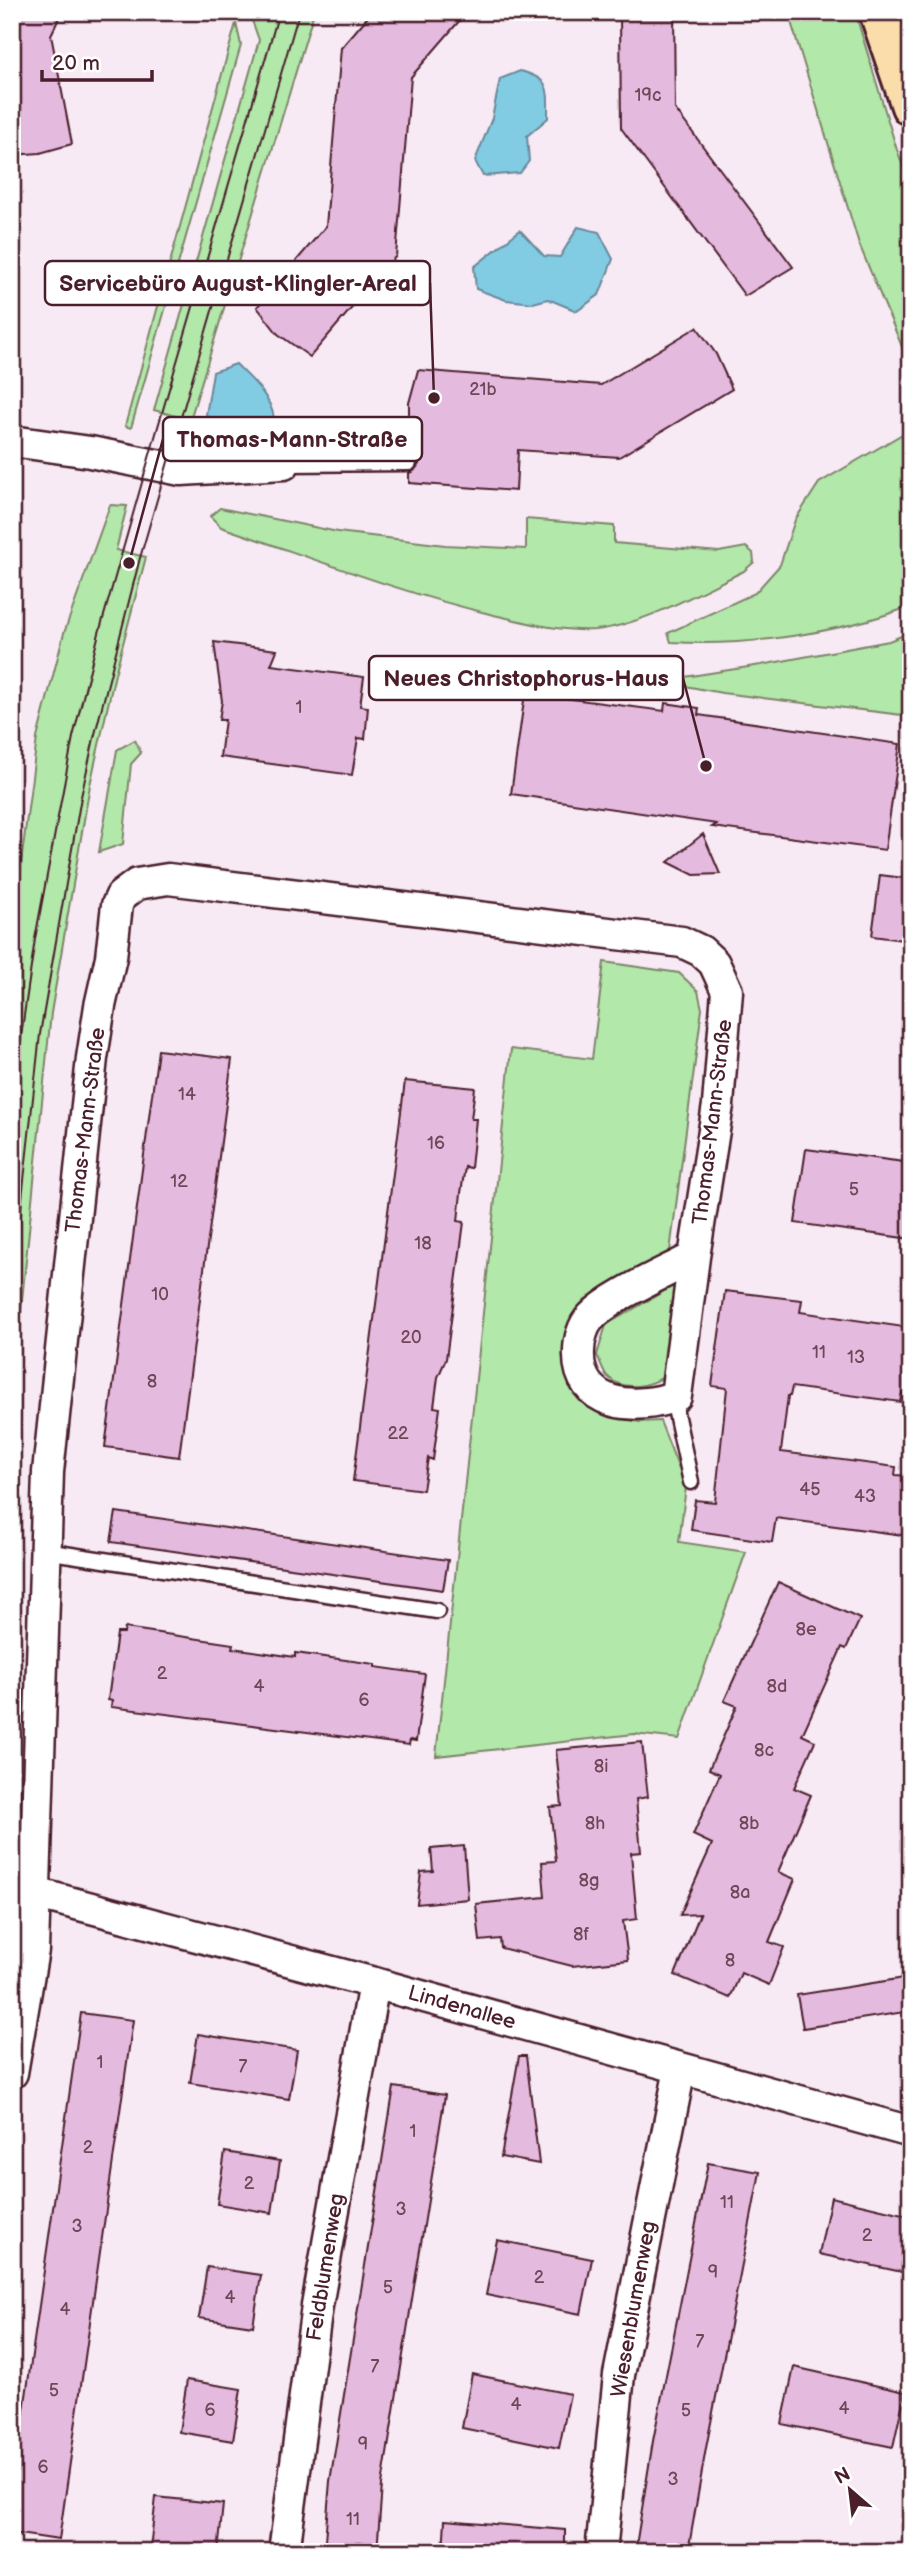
<svg xmlns="http://www.w3.org/2000/svg" width="923" height="2564" viewBox="0 0 923 2564" font-family="'Balsamiq Sans',sans-serif">
<rect width="100%" height="100%" fill="#f7eaf5"/>
<filter id="ink" filterUnits="userSpaceOnUse"><feTurbulence type="fractalNoise" baseFrequency=".0143" numOctaves="2"/><feDisplacementMap in="SourceGraphic" scale="14" xChannelSelector="R" yChannelSelector="G"/><feConvolveMatrix kernelMatrix="1 2 1 2 8 2 1 2 1" color-interpolation-filters="sRGB"/></filter>
<g filter="url(#ink)">
<g fill="#b2e8aa" stroke="#7e846a" stroke-width="2">
<polygon points="249,12 314,12 190,420 154,410 259,40"/>
<polygon points="788,12 855,12 897,150 911,186 911,368 859,244"/>
<polygon points="236,23 241,45 131,428 125,426"/>
<path d="M911,429v177c-71,27 -165,41 -240,36l-3,-9 87,-40 25,-28 15,-45 24,-37z"/>
<polygon points="110,505 127,506 116,550 146,557 115,674 90,785 51,1013 12,1399 12,934 37,738 64,633"/>
<path d="M220,508l118,24 107,13 81,4v-30l88,7v17l105,9 27,-5 7,6 1,9 -10,9c-42,20 -103,55 -149,59 -35,2 -71,-8 -105,-16 -92,-22 -180,-57 -269,-87l-11,-11z"/>
<polygon points="911,632 911,716 722,693 659,681 761,665 889,641"/>
<polygon points="135,740 141,753 131,764 123,844 99,852 117,750"/>
<polygon points="604,962 679,973 698,991 702,1009 670,1251 600,1289 581,1305 567,1330 565,1359 574,1390 605,1415 639,1422 660,1421 686,1487 679,1542 746,1552 679,1739 634,1734 436,1756 511,1049 592,1059"/>
<path d="M673,1286l9,2 -15,86c-15,13 -45,18 -60,2 -4,-5 -7,-15 -10,-21l9,-30z"/>
</g>
<g fill="#81cce2" stroke="#6b8799" stroke-width="2">
<path d="M520,71c31,8 28,17 28,47l-21,18 2,25 -9,12 -37,3 -8,-15 17,-43 8,-39z"/>
<polygon points="578,227 599,232 613,259 599,295 577,311 548,299 533,303 506,300 476,289 474,267 520,230 544,256 560,257"/>
<path d="M236,364c15,15 34,31 38,54l-52,8 -16,-11 7,-43z"/>
</g>
<g fill="#e5badf" stroke="#4a1f2b" stroke-width="2">
<polygon points="12,12 62,12 51,35 72,144 40,153 12,155"/>
<polygon points="372,12 467,12 411,77 396,256 310,357 278,334 257,307 326,226 341,48"/>
<polygon points="620,12 674,12 675,109 793,267 745,296 621,128"/>
<polygon points="697,327 716,354 732,389 619,457 518,450 516,491 409,483 409,473 414,471 419,464 417,458 409,453 409,403 418,370 601,385"/>
<polygon points="214,642 277,650 271,665 364,677 360,706 368,707 365,739 358,738 352,775 220,757 225,720 219,720 222,701"/>
<polygon points="525,693 664,711 665,703 699,708 698,715 900,744 885,850 712,827 717,824 511,794"/>
<polygon points="703,834 720,874 694,875 668,862"/>
<polygon points="880,875 911,879 911,941 872,936"/>
<polygon points="158,1050 232,1059 179,1457 105,1447"/>
<polygon points="405,1081 475,1088 471,1119 476,1119 471,1168 465,1167 461,1193 458,1221 464,1222 446,1359 438,1377 434,1407 440,1408 433,1460 428,1458 423,1490 353,1481"/>
<polygon points="806,1149 911,1163 911,1239 795,1223"/>
<polygon points="725,1291 802,1300 800,1312 911,1328 911,1394 902,1393 900,1402 792,1387 790,1396 788,1396 781,1452 896,1467 895,1475 911,1476 911,1536 776,1518 772,1542 691,1530 695,1500 715,1502 727,1388 712,1386"/>
<polygon points="116,1512 448,1560 443,1590 111,1542"/>
<polygon points="778,1582 860,1619 846,1649 842,1647 802,1735 815,1741 794,1788 811,1795 778,1872 795,1879 769,1942 784,1947 769,1985 741,1973 730,1998 675,1975 700,1914 680,1915 712,1844 693,1835 720,1774 709,1769 737,1706 724,1701"/>
<polygon points="125,1628 233,1644 232,1648 295,1657 295,1653 375,1664 375,1667 425,1674 416,1741 410,1740 409,1745 111,1707 112,1701 108,1700 117,1633 124,1633"/>
<polygon points="642,1742 648,1797 636,1799 641,1852 631,1853 637,1919 623,1921 628,1960 572,1966 501,1948 500,1939 480,1941 476,1904 545,1897 542,1862 556,1861 550,1807 562,1806 556,1750"/>
<polygon points="464,1846 468,1899 417,1904 421,1872 433,1871 431,1849"/>
<polygon points="911,1977 911,2011 803,2028 797,1995"/>
<polygon points="81,2013 133,2020 59,2540 12,2533 12,2494"/>
<polygon points="198,2034 297,2050 289,2099 190,2083"/>
<polygon points="519,2056 526,2056 539,2164 501,2157"/>
<polygon points="394,2087 445,2095 382,2485 377,2552 324,2552 330,2481"/>
<polygon points="225,2152 280,2161 272,2213 217,2204"/>
<polygon points="708,2163 760,2172 706,2448 688,2552 635,2552 653,2441"/>
<polygon points="831,2197 911,2216 911,2274 819,2254"/>
<polygon points="497,2240 592,2259 581,2314 486,2295"/>
<polygon points="207,2267 261,2275 253,2326 199,2318"/>
<polygon points="794,2367 905,2392 893,2447 782,2424"/>
<polygon points="472,2374 570,2394 559,2448 462,2428"/>
<polygon points="187,2380 241,2389 233,2441 179,2432"/>
<polygon points="156,2497 223,2504 218,2552 150,2550"/>
<polygon points="445,2520 565,2530 565,2552 443,2552"/>
</g>
<g fill="none" stroke-linecap="round" stroke-linejoin="round">
<defs>
<g id="service">
<polyline points="284,464 409,463"/>
<polyline points="676,1396 676,1413 691,1482"/>
<polyline points="45,1551 437,1611"/>
</g>
<g id="minor">
<polyline points="12,441 90,452 181,470 284,464"/>
<polyline points="12,1887 374,1983 911,2132"/>
<path d="M12,2073l21,-123 15,-478 44,-414 8,-52 11,-49 6,-52 4,-9 16,-12 31,-5 514,63 19,9 13,12 13,28 -9,114 -24,152 -18,139c-39,15 -100,12 -97,-45 0,-11 4,-26 12,-34 21,-22 76,-45 103,-60"/>
<polyline points="284,2552 317,2306 374,1983"/>
<polyline points="601,2552 619,2375 680,2069"/>
</g>
<polyline id="trunk" points="879,12 911,106"/>
</defs>
<use href="#service" stroke="#4a1f2b" stroke-width="19"/>
<use href="#minor" stroke="#4a1f2b" stroke-width="35"/>
<use href="#trunk" stroke="#4a1f2b" stroke-width="44"/>
<use href="#service" stroke="#fff" stroke-width="14"/>
<use href="#minor" stroke="#fff" stroke-width="30"/>
<use href="#trunk" stroke="#faddab" stroke-width="38"/>
<g stroke="#4a1f2b" stroke-width="2">
<polyline points="12,1099 35,939 73,737 99,633 155,437 279,12"/>
<polyline points="12,1290 40,1034 81,797 94,738 140,558 299,12"/>
</g>
</g>
</g>
<g text-anchor="middle" stroke-width="5" stroke-linejoin="round" paint-order="stroke">
<g font-size="18" fill="#714658">
<text x="648" y="101">19c</text>
<text x="483" y="395">21b</text>
<text x="299" y="713">1</text>
<text x="187" y="1100">14</text>
<text x="436" y="1149">16</text>
<text x="179" y="1187">12</text>
<text x="854" y="1195">5</text>
<text x="423" y="1249">18</text>
<text x="160" y="1300">10</text>
<text x="411" y="1343">20</text>
<text x="819" y="1358">11</text>
<text x="856" y="1363">13</text>
<text x="152" y="1387">8</text>
<text x="398" y="1439">22</text>
<text x="810" y="1495">45</text>
<text x="865" y="1502">43</text>
<text x="806" y="1635">8e</text>
<text x="162" y="1679">2</text>
<text x="259" y="1692">4</text>
<text x="777" y="1692">8d</text>
<text x="364" y="1706">6</text>
<text x="764" y="1756">8c</text>
<text x="601" y="1772">8i</text>
<text x="595" y="1829">8h</text>
<text x="749" y="1829">8b</text>
<text x="589" y="1886">8g</text>
<text x="740" y="1898">8a</text>
<text x="581" y="1940">8f</text>
<text x="730" y="1966">8</text>
<text x="100" y="2068">1</text>
<text x="243" y="2072">7</text>
<text x="413" y="2137">1</text>
<text x="88" y="2153">2</text>
<text x="249" y="2189">2</text>
<text x="727" y="2208">11</text>
<text x="401" y="2215">3</text>
<text x="77" y="2232">3</text>
<text x="867" y="2241">2</text>
<text x="713" y="2278">9</text>
<text x="539" y="2283">2</text>
<text x="388" y="2293">5</text>
<text x="230" y="2303">4</text>
<text x="65" y="2315">4</text>
<text x="700" y="2347">7</text>
<text x="375" y="2372">7</text>
<text x="54" y="2396">5</text>
<text x="516" y="2410">4</text>
<text x="844" y="2414">4</text>
<text x="210" y="2416">6</text>
<text x="686" y="2416">5</text>
<text x="363" y="2450">9</text>
<text x="43" y="2473">6</text>
<text x="673" y="2485">3</text>
<text x="353" y="2525">11</text>
</g>
<g font-size="21" fill="#4a1f2b" stroke="#fff">
<text transform="translate(712 1122) rotate(-83)" y="7">Thomas-Mann-Straße</text>
<text transform="translate(85 1130) rotate(-83)" y="7">Thomas-Mann-Straße</text>
<text transform="translate(462 2007) rotate(16)" y="7">Lindenallee</text>
<text transform="translate(325 2267) rotate(-81)" y="7">Feldblumenweg</text>
<text transform="translate(633 2309) rotate(-80)" y="7">Wiesenblumenweg</text>
</g>
</g>
<path fill="none" stroke="#4a1f2b" stroke-width="2.5" d="M434 398L430 283M129 563L163 439M706 766L683 678"/>
<g fill="#4a1f2b" stroke="#fff" stroke-width="2.5">
<circle cx="434" cy="398" r="7"/>
<circle cx="129" cy="563" r="7"/>
<circle cx="706" cy="766" r="7"/>
</g>
<g fill="#fff" stroke="#4a1f2b" stroke-width="2.5">
<rect x="45" y="261" width="385" height="44" rx="7"/>
<rect x="163" y="417" width="259" height="44" rx="7"/>
<rect x="369" y="656" width="314" height="44" rx="7"/>
</g>
<g font-size="23" text-anchor="middle" font-weight="bold" fill="#4a1f2b">
<text x="238" y="291">Servicebüro August-Klingler-Areal</text>
<text x="292" y="447">Thomas-Mann-Straße</text>
<text x="526" y="686">Neues Christophorus-Haus</text>
</g>
<rect width="923" height="2564" fill="none" stroke="#fff" stroke-width="42"/>
<rect x="21" y="21" width="881" height="2522" fill="none" stroke="#4a1f2b" stroke-width="2.5" filter="url(#ink)"/>
<g transform="translate(850 2490) rotate(332)" stroke="#ffffff" stroke-width="5" paint-order="stroke">
<path d="M0-5L12 26L0 18L-12 26Z" fill="#4a1f2b"/>
<text y="-10" font-size="19" font-weight="bold" text-anchor="middle" fill="#4a1f2b">N</text>
</g>
<path d="M42 70v10h110v-10" fill="none" stroke="#4a1f2b" stroke-width="3.5"/>
<text x="52" y="70" font-size="21" fill="#4a1f2b" stroke="#ffffff" stroke-width="5" paint-order="stroke">20 m</text>
</svg>
